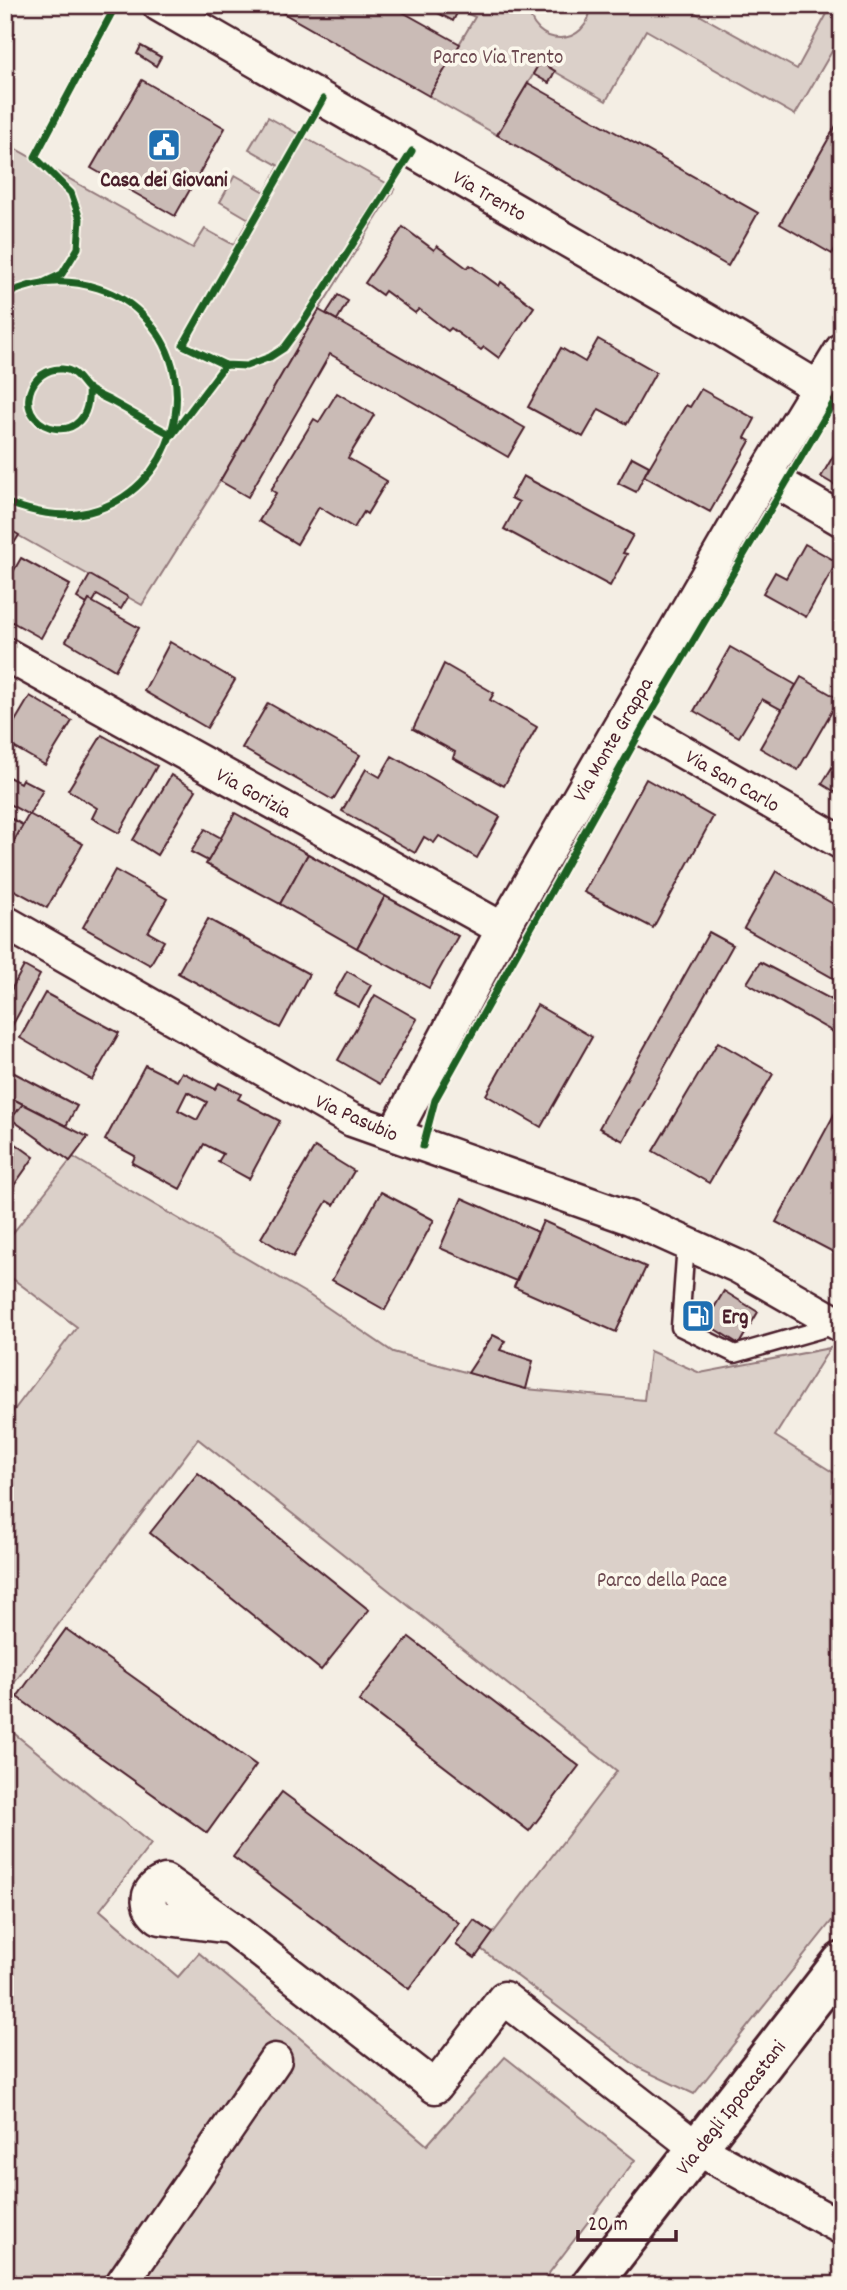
<svg xmlns="http://www.w3.org/2000/svg" width="847" height="2290" viewBox="0 0 847 2290" font-family="Dekko,sans-serif">
<rect width="100%" height="100%" fill="#f4eee4"/>
<filter id="ink" filterUnits="userSpaceOnUse"><feTurbulence type="fractalNoise" baseFrequency=".0143" numOctaves="2"/><feDisplacementMap in="SourceGraphic" scale="14" xChannelSelector="R" yChannelSelector="G"/><feConvolveMatrix kernelMatrix="1 2 1 2 8 2 1 2 1" color-interpolation-filters="sRGB"/></filter>
<g filter="url(#ink)">
<g fill="#dbd0c9" stroke="#92787a" stroke-width="2">
<path d="M462,5h66c3,44 61,44 63,0h94v2l112,62 31,-57 -11,-7h25v29l-47,81 -149,-85 -40,71 -66,-38 -43,72 -68,-39 46,-79 -16,-7z"/>
<polygon points="268,117 395,188 319,310 220,481 142,605 5,528 5,143 193,248 205,229 234,245 249,219 220,202 235,175 265,192 279,166 249,149"/>
<polygon points="73,1157 309,1295 393,1352 526,1389 644,1400 650,1351 700,1373 830,1348 775,1436 842,1478 842,1908 694,2094 639,2068 481,1949 617,1771 198,1439 5,1695 5,1422 77,1327 5,1273 5,1243"/>
<polygon points="5,1726 151,1844 100,1910 178,1977 199,1953 427,2145 505,2057 635,2160 540,2285 5,2285"/>
</g>
<g fill="#cabbb6" stroke="#4a1f2b" stroke-width="2" fill-rule="evenodd">
<polygon points="269,5 390,5 460,44 429,96"/>
<polygon points="439,5 449,5 458,11 453,21 436,12"/>
<polygon points="141,46 161,57 156,66 137,54"/>
<polygon points="540,62 555,71 549,83 533,74"/>
<polygon points="142,80 225,128 175,216 91,168"/>
<polygon points="528,83 758,213 728,266 497,135"/>
<polygon points="842,115 842,237 832,254 780,224"/>
<polygon points="403,227 434,250 437,246 467,268 470,265 499,286 501,282 534,307 499,358 484,347 481,350 451,328 448,331 419,309 415,313 385,291 382,295 365,283"/>
<polygon points="338,295 348,301 337,320 326,314"/>
<polygon points="319,310 525,428 508,457 330,354 248,497 220,481"/>
<polygon points="598,339 656,372 627,424 599,409 583,437 528,407 561,348 585,362"/>
<polygon points="701,389 755,419 745,438 750,441 710,512 644,476 686,405 690,407"/>
<polygon points="337,393 374,415 348,458 387,481 367,514 364,512 354,528 319,507 297,544 259,521 276,493 271,490 314,419 319,422"/>
<polygon points="842,441 842,489 821,477"/>
<polygon points="632,457 649,466 636,492 618,483"/>
<polygon points="523,476 633,535 623,553 627,554 610,586 504,529 519,502 511,498"/>
<polygon points="5,527 19,535 5,558"/>
<polygon points="805,544 837,562 806,617 763,593 775,572 786,578"/>
<polygon points="21,558 70,585 41,638 5,618 5,586"/>
<polygon points="90,575 128,597 121,609 97,595 93,602 89,600 87,604 77,598"/>
<polygon points="89,600 139,628 115,670 66,641"/>
<polygon points="842,624 842,643 833,638"/>
<polygon points="170,642 235,680 207,728 144,691"/>
<polygon points="730,647 796,685 782,710 762,699 739,737 694,711"/>
<polygon points="444,664 494,693 490,700 537,727 504,786 453,758 455,752 413,729"/>
<polygon points="801,677 839,699 798,770 760,748"/>
<polygon points="30,696 72,721 45,765 5,742 5,738"/>
<polygon points="268,703 360,755 333,800 242,748"/>
<polygon points="102,735 157,766 119,833 92,818 97,808 68,790"/>
<polygon points="842,751 842,796 822,784"/>
<polygon points="392,756 500,817 477,858 439,836 434,843 424,837 415,853 342,811 366,769 380,777"/>
<polygon points="5,775 20,783 22,779 43,790 29,815 5,802"/>
<polygon points="171,775 196,790 157,855 133,840"/>
<polygon points="646,779 713,817 653,928 584,892"/>
<polygon points="235,813 308,854 280,904 206,864"/>
<polygon points="29,814 83,844 47,908 5,885 5,857"/>
<polygon points="8,817 23,825 5,857 5,821"/>
<polygon points="205,829 221,838 208,861 191,852"/>
<polygon points="308,854 385,896 357,948 280,904"/>
<polygon points="115,870 167,899 148,932 164,941 150,965 83,927"/>
<polygon points="776,871 842,909 842,983 744,928"/>
<polygon points="385,896 458,936 429,988 357,948"/>
<polygon points="208,919 309,974 280,1028 178,973"/>
<polygon points="709,932 733,945 623,1141 599,1128"/>
<polygon points="760,962 842,1005 842,1037 747,983"/>
<polygon points="24,966 40,975 12,1026 5,1022 5,1001"/>
<polygon points="347,971 371,985 359,1007 334,994"/>
<polygon points="45,993 119,1033 92,1080 20,1038"/>
<polygon points="375,995 417,1019 380,1084 338,1060"/>
<polygon points="537,1005 592,1037 541,1127 486,1095"/>
<polygon points="718,1042 773,1074 709,1183 653,1151"/>
<path d="M145,1065l32,16 5,-9 33,17 4,-6 22,11 -3,5 42,22 -31,58 -31,-17 5,-8 -19,-10 -24,45 -48,-26 3,-7 -30,-16zM187,1092l20,10 -10,18 -19,-10z"/>
<polygon points="5,1068 77,1106 66,1126 5,1095"/>
<polygon points="5,1095 23,1104 11,1119 5,1116"/>
<polygon points="23,1104 88,1137 70,1161 11,1119"/>
<polygon points="836,1111 842,1114 842,1241 835,1253 776,1222"/>
<polygon points="5,1136 34,1157 5,1198"/>
<polygon points="315,1147 354,1171 334,1205 327,1201 293,1257 261,1238"/>
<polygon points="381,1192 434,1220 385,1310 332,1280"/>
<polygon points="462,1198 538,1232 516,1281 440,1248"/>
<polygon points="543,1221 646,1267 616,1332 514,1287"/>
<polygon points="724,1291 758,1312 739,1344 705,1323"/>
<polygon points="493,1335 505,1341 500,1350 533,1361 526,1389 468,1373"/>
<polygon points="198,1473 369,1610 321,1670 150,1533"/>
<polygon points="66,1629 256,1765 207,1833 17,1697"/>
<polygon points="409,1637 579,1766 529,1831 359,1701"/>
<polygon points="282,1792 459,1923 409,1989 233,1857"/>
<polygon points="474,1920 493,1933 475,1958 456,1945"/>
</g>
<g fill="none" stroke-linecap="round" stroke-linejoin="round">
<defs>
<polyline id="lane" points="686,1243 680,1327 735,1354 836,1325"/>
<g id="street">
<polyline points="159,5 711,323 819,388"/>
<polyline points="765,475 842,520"/>
<polyline points="5,654 503,929"/>
<polyline points="624,718 842,843"/>
<polyline points="5,922 352,1120 630,1218 739,1267 842,1326"/>
<polyline points="394,1134 503,929 765,475 842,349"/>
<path d="M165,1881l65,46 -70,-9c-17,-12 -15,-30 5,-37z"/>
<polyline points="230,1927 435,2087 504,1998 698,2149 842,2228"/>
<polyline points="121,2285 275,2060"/>
</g>
<polyline id="secondary" points="591,2285 842,1962"/>
</defs>
<use href="#lane" stroke="#4a1f2b" stroke-width="21"/>
<use href="#street" stroke="#4a1f2b" stroke-width="37"/>
<use href="#secondary" stroke="#4a1f2b" stroke-width="44"/>
<use href="#lane" stroke="#fbf7ec" stroke-width="16"/>
<use href="#street" stroke="#fbf7ec" stroke-width="32"/>
<use href="#secondary" stroke="#fbf7ec" stroke-width="38"/>
<defs>
<g id="cycleway">
<polyline points="323,99 183,345 225,365 246,366 270,357 284,348 304,321 412,151"/>
<polyline points="45,282 62,274 78,248 80,219 71,193 35,157 116,5"/>
<path d="M5,295c30,-15 61,-17 93,-7 19,6 36,17 49,32 58,63 26,171 -58,192 -29,7 -56,0 -84,-10"/>
<path d="M88,388c5,63 -70,44 -58,4 4,-14 17,-24 32,-23 14,1 17,11 25,19 6,5 16,9 24,13 20,11 40,23 61,34l53,-70"/>
<polyline points="423,1146 435,1100 652,711 842,388"/>
</g>
</defs>
<use href="#cycleway" stroke="#fbf7ec" stroke-width="11"/>
<use href="#cycleway" stroke="#1b5e20" stroke-width="7"/>
</g>
</g>
<defs>
<symbol id="civic-square" viewBox="-11 -11 22 22"><rect x="-9" y="-9" width="18" height="18" rx="4" fill="#1f6fb2" stroke="#fbf7ec"/><path d="M-.6-6.5H3V-4.5H.6V-3L4-1V1h2V6H-6V1h2V-1L-.6-3ZM-1.2 2.5V6h2.4V2.5Z" fill="#fff"/></symbol>
<symbol id="fuel-square" viewBox="-11 -11 22 22"><rect x="-9" y="-9" width="18" height="18" rx="4" fill="#1f6fb2" stroke="#fbf7ec"/><path d="M-5.5-6h7V0h2V4h1.3V-2.5L3-4.5l.8-.8L6-3V5H2.5V1h-1V6h-7ZM-4.2-4.7v3.2H.2V-4.7Z" fill="#fff"/></symbol>
</defs>
<g fill-rule="evenodd">
<use href="#civic-square" x="145" y="126" width="38" height="38"/>
<use href="#fuel-square" x="679" y="1297" width="38" height="38"/>
</g>
<g text-anchor="middle" stroke-width="7" stroke-linejoin="round" paint-order="stroke">
<g font-size="21" fill="#6e4b52" stroke="#fbf7ec">
<text x="498" y="63">Parco Via Trento</text>
<text x="662" y="1586">Parco della Pace</text>
</g>
<g font-size="21" font-weight="bold" fill="#4a1f2b" stroke="#fbf7ec">
<text x="164" y="186">Casa dei Giovani</text>
<text x="722" y="1323" text-anchor="start">Erg</text>
</g>
<g font-size="21" fill="#4a1f2b" stroke="#fbf7ec">
<text transform="translate(490 195) rotate(30)" y="7">Via Trento</text>
<text transform="translate(612 739) rotate(-60)" y="7">Via Monte Grappa</text>
<text transform="translate(733 780) rotate(30)" y="7">Via San Carlo</text>
<text transform="translate(254 792) rotate(29)" y="7">Via Gorizia</text>
<text transform="translate(357 1117) rotate(24)" y="7">Via Pasubio</text>
<text transform="translate(730 2107) rotate(-52)" y="7">Via degli Ippocastani</text>
</g>
</g>
<rect width="847" height="2290" fill="none" stroke="#fbf7ec" stroke-width="28"/>
<rect x="14" y="14" width="819" height="2262" fill="none" stroke="#4a1f2b" stroke-width="2.5" filter="url(#ink)"/>
<path d="M578 2230v10h98v-10" fill="none" stroke="#4a1f2b" stroke-width="3.5"/>
<text x="588" y="2230" font-size="21" fill="#4a1f2b" stroke="#fbf7ec" stroke-width="5" paint-order="stroke">20 m</text>
</svg>
